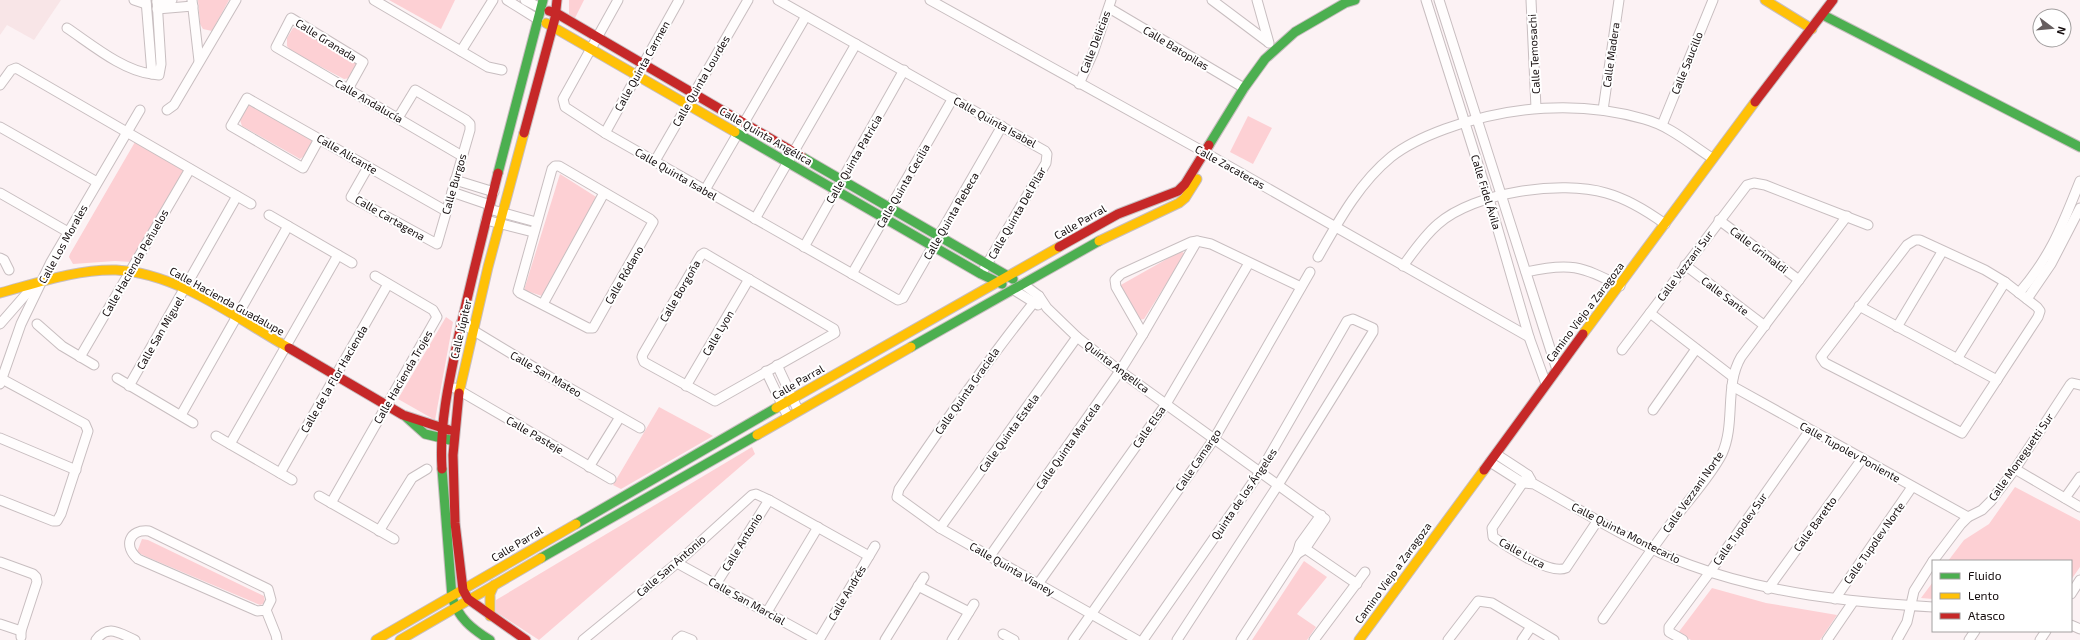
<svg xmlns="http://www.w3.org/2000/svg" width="2080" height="640" viewBox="0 0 2080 640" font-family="'Exo 2',sans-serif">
<rect width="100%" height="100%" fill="#fcf2f4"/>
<polygon fill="#f8e5e7" points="0,0 61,0 34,40 7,25 0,35"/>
<g fill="#fdd0d4">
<polygon points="198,0 229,0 212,31 203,29 200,24"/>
<polygon points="389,0 455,0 441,29"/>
<polygon points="569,0 584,0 575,18 569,14"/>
<polygon points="299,27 357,62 350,78 344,79 291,51 287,46 287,38 293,28"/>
<path d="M251,105l59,33 2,3c-2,7 -5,14 -12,18l-5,-3 -53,-30 -2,-6 8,-14z"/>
<polygon points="1248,116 1272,128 1253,164 1230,152"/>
<polygon points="135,142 184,170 131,262 115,261 73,264 69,257 70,254"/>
<polygon points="560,174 601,200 542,296 524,290"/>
<polygon points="1181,251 1185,254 1144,319 1139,320 1119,286"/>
<polygon points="446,317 453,322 435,420 398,399"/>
<polygon points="659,407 713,436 621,489 613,485"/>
<polygon points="752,447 755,454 539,640 496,612 496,600"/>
<polygon points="2015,487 2080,521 2080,567 2071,580 2071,561 1948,561 1964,540 1989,524"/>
<polygon points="142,539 148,540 264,596 265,603 260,605 147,557 137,552"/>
<polygon points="1304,561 1327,577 1297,614 1316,627 1307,640 1252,640"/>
<polygon points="1933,582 1933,599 1921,598"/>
<polygon points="1712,588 1766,603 1837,615 1820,640 1691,640 1678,633"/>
</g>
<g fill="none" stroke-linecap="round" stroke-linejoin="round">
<defs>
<g id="street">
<polyline points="134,0 146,4"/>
<polyline points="146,0 152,74 159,75 161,64 157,0"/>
<polyline points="192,0 199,61"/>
<polyline points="374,0 488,67 502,70"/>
<polyline points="507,0 539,20"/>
<polyline points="525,0 542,9"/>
<polyline points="618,0 563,99 565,107 605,133 898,300 903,298 1002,126"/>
<polyline points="778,0 1045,151 1047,154 1046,163 983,271"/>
<polyline points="930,0 1204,152 1529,337"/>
<polyline points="1212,0 1268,42"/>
<polyline points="1257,0 1269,43"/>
<polyline points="1426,0 1489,199 1529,337 1546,384"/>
<polyline points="1439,0 1557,370"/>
<polyline points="1531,0 1536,108"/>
<polyline points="157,2 172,0"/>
<polyline points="1109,8 1244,88"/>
<polyline points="157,9 193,6"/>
<path d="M67,28c24,16 56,43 85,46"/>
<polyline points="461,51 493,0"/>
<polyline points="1079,84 1093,53 1111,0"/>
<polyline points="0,85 11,70 16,68 251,204"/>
<polyline points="348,89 363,62 291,18 276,47 462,156"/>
<polyline points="167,110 174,105 236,0"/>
<polyline points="1603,110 1619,0"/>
<polyline points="1662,125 1713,0"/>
<polyline points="0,127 97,182"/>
<polyline points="605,133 679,0"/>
<polyline points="319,139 303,168 231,126 247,98 446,211"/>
<polyline points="655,161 748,0"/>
<polygon points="555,166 559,166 650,219 653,222 593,328 588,328 520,293 518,291 552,169"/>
<polyline points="368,167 351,197 437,244 470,130 470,124 466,120 415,90 398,118"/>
<polyline points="455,180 494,192"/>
<polyline points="705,190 806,16"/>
<polyline points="452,192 490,205"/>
<polyline points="0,193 68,232"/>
<polyline points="489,209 536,222"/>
<polyline points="269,215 352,263"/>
<polyline points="755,219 856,44"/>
<polyline points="486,220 533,232"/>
<polyline points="1719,220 1799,280"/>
<polygon points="1915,240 1920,240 1985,270 2005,282 2037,307 2040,311 2038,317 1962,433 1825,363 1821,357 1907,245"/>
<polyline points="804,247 904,70"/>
<polygon points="704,253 834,329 835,333 715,401 644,362 642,357 643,354 701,255"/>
<path d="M1318,257c20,-35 41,-74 73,-100 15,-12 35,-21 54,-28 63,-23 134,-29 199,-10 26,7 46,25 68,39"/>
<polyline points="0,258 4,260 9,270"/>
<polyline points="1685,265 1765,326"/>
<path d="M1403,266c11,-15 21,-30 35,-42 36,-32 123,-44 168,-31 22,6 41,18 59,31"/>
<path d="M1526,272c44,-10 55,-6 94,14"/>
<polyline points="852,274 953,98"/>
<polyline points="1023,284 1039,296 1047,308 1077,337 1120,371 1325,519 1305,549 1297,554"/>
<polyline points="1014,290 1038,305"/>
<path d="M2019,293c32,-37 43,-67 61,-112"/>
<path d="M1039,296c-50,62 -95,127 -140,193l-2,8 43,31 197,112"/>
<polyline points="2027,299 2051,264 2080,208"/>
<polyline points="543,304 604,193"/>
<polyline points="1859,306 1997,380"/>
<polyline points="1650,313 1733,377"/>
<polyline points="461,323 550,377 640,428"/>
<polyline points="0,324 35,284"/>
<polyline points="37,324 62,346 94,365"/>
<polyline points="1897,327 1942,252"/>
<polyline points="1143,334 1116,287 1115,280 1121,274 1191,242 1197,241 1211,244 1301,287"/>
<polyline points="1622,350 1747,185 1754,183 1765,185 1868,225"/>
<polyline points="80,357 190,169"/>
<polyline points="1957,359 2005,282"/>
<polyline points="777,365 798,410"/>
<polyline points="766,371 788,417"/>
<polyline points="117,378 193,423"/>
<polyline points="0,384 21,324 51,262 140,110"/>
<polyline points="129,386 237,196"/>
<polyline points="686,386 749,279"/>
<polyline points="1732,386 1968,517"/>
<polyline points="455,388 611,479"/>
<polyline points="1653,410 1696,349"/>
<polyline points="181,415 288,226"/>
<polyline points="216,436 292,480"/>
<polyline points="0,438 76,470"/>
<polyline points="230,444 338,255"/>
<polyline points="1496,454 1528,475 1531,480"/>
<path d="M1490,462l33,21 11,1c50,28 101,61 156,81 78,29 160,37 243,42"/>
<polyline points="589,467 620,417"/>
<polyline points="2015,469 2080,507"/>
<polyline points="280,473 388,284"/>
<path d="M1528,475l-36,53 1,9c15,10 57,38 73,31l32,-48"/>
<polyline points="319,496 394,539"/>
<polyline points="2065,498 2080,477"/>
<polyline points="0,500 53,521 57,521 61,514 88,431 85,424 2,379"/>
<polyline points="331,503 437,317 433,310 375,276"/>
<polyline points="940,528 1077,337"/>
<polyline points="379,531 412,478 427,469"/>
<polyline points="1300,545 1357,584"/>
<polyline points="990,556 1120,371 1143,334 1197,241"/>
<polyline points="1933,561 1961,524 1968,517 1982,510 1991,501 2015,469 2070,385 2072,383 2080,385"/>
<polyline points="0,562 33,574 36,577 37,582 21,631 21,637"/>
<polyline points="677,563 817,640"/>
<polyline points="716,584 769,500"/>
<polyline points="1038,584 1166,404 1249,263"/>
<polyline points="918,586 969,612"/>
<polyline points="1768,589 1862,459"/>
<polyline points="2071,594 2080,580"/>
<polyline points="1835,599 1912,487"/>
<path d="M266,610l-9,1 -119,-52c-15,-13 -9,-30 11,-28l119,58 3,11 -5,10 10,25 1,5"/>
<polyline points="767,612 818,527"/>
<path d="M1603,619c24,-34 47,-68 72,-101 16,-21 35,-41 47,-64 14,-31 2,-68 19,-97l106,-141"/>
<polyline points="0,624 21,631"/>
<polyline points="2071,625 2080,629"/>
<polyline points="1003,634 1014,640"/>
<path d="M96,640c12,-16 23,-7 39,0"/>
<polyline points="583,640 677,563 752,495 756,494 769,500 869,556"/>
<polyline points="677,640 682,636 692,640"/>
<polyline points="819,640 875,546"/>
<polyline points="885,640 924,577"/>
<polyline points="952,640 974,604"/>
<polyline points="1073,640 1214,439 1310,272"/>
<polyline points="1143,640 1260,472 1347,321 1353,319 1373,328 1373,332 1278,485 1177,640"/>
<polyline points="1241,640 1297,554 1300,544 1321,515"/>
<polyline points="1314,640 1365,572"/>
<polyline points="1448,640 1478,601 1492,603 1554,640"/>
<polyline points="1522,640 1531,627"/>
<polyline points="1683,640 1669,632 1669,627 1710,572 1810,430"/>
<polyline points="1827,640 1853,602"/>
<polyline points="1897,640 1907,622 1914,591 1933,561"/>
<polyline points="1969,640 1975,631"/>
<polyline points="2040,640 2046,631"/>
</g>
<g id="fast">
<polyline points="1823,15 2080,147"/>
<polyline points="735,132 981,274 1002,284"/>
<polyline points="1209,145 1244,88 1265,59 1295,32 1345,3 1355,0"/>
<polyline points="802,157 1013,279"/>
<polyline points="498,173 543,0"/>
<polyline points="911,347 1099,241"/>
<polyline points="406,417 425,434 450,440"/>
<path d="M442,469l10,128c6,21 20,32 38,43"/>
<polyline points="576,524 776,408"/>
<polyline points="541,558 757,435"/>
</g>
<g id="slow">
<polyline points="1765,0 1812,29"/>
<polyline points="546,23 735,132"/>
<polyline points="1099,241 1179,203 1185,198 1197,179"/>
<path d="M0,293c37,-10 77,-24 116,-23 62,3 120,48 173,78"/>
<polyline points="1583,334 1755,102"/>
<polyline points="459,393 488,267 524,133"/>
<polyline points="776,408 1059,247"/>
<polyline points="757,435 911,347"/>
<polyline points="490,616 490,594 494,585"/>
<polyline points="376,640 576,524"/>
<polyline points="400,640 541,558"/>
<polyline points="1359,640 1484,470"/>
</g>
<g id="jam">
<polyline points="549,11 556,13 802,157"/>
<polyline points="1755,102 1833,0"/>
<polyline points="524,133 555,18 557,0"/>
<polyline points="1059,247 1118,214 1178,191 1185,184 1209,145"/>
<polyline points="289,348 403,415 449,430"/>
<polyline points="459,393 453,455 455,523 463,590 468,599 526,640"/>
<path d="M442,469c-3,-43 7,-88 16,-130 12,-55 26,-110 40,-166"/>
<polyline points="1484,470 1583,334"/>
</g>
</defs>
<use href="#street" stroke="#c8bec0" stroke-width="11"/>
<use href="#fast" stroke="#c8bec0" stroke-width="11"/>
<use href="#slow" stroke="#c8bec0" stroke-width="11"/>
<use href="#jam" stroke="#c8bec0" stroke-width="11"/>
<use href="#street" stroke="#fffdfd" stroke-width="9"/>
<use href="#fast" stroke="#4caf50" stroke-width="9"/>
<use href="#slow" stroke="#ffc107" stroke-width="9"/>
<use href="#jam" stroke="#c62828" stroke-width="9"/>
</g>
<g text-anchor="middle" stroke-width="4" stroke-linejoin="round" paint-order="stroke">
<g font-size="11" fill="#160e0f" stroke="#fff">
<text transform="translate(326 40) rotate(32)" y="4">Calle Granada</text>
<text transform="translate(1095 42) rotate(-69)" y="4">Calle Delicias</text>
<text transform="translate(1176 48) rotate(31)" y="4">Calle Batopilas</text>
<text transform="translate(1534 54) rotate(-93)" y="4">Calle Temosachi</text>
<text transform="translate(1611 55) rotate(-82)" y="4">Calle Madera</text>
<text transform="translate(1687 63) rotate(-68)" y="4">Calle Saucillo</text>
<text transform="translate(642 66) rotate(-61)" y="4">Calle Quinta Carmen</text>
<text transform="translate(701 81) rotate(-60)" y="4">Calle Quinta Lourdes</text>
<text transform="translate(369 101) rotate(30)" y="4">Calle Andalucía</text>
<text transform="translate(995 122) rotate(29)" y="4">Calle Quinta Isabel</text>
<text transform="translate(766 136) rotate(30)" y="4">Calle Quinta Angélica</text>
<text transform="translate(347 154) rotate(30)" y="4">Calle Alicante</text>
<text transform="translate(854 159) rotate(-60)" y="4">Calle Quinta Patricia</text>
<text transform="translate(1230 167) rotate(29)" y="4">Calle Zacatecas</text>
<text transform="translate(676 174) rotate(30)" y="4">Calle Quinta Isabel</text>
<text transform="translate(454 184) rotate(-74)" y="4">Calle Burgos</text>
<text transform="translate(903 186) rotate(-60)" y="4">Calle Quinta Cecilia</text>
<text transform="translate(1486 192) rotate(73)" y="4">Calle Fidel Ávila</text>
<text transform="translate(1017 213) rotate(-60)" y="4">Calle Quinta Del Pilar</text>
<text transform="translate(951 216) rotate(-60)" y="4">Calle Quinta Rebeca</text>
<text transform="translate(390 218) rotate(30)" y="4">Calle Cartagena</text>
<text transform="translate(1080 222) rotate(-30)" y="4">Calle Parral</text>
<text transform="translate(63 244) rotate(-61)" y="4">Calle Los Morales</text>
<text transform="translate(1759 250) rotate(37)" y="4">Calle Grimaldi</text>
<text transform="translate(135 263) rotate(-60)" y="4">Calle Hacienda Peñuelos</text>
<text transform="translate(1685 266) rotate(-53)" y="4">Calle Vezzani Sur</text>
<text transform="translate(624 275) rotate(-60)" y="4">Calle Ródano</text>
<text transform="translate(680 291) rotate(-60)" y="4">Calle Borgoña</text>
<text transform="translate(1725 296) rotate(37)" y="4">Calle Sante</text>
<text transform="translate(227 301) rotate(29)" y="4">Calle Hacienda Guadalupe</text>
<text transform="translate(1585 312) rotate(-53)" y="4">Camino Viejo a Zaragoza</text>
<text transform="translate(461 329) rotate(-77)" y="4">Calle Júpiter</text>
<text transform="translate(160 333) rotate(-60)" y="4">Calle San Miguel</text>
<text transform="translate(718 333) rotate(-60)" y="4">Calle Lyon</text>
<text transform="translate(1117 367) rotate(37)" y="4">Quinta Angelica</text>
<text transform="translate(546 374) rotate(30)" y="4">Calle San Mateo</text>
<text transform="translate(403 377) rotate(-60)" y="4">Calle Hacienda Trojes</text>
<text transform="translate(334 379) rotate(-60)" y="4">Calle de la Flor Hacienda</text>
<text transform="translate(798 382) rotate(-30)" y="4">Calle Parral</text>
<text transform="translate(967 391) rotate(-55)" y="4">Calle Quinta Graciela</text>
<text transform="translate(1149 427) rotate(-55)" y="4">Calle Elsa</text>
<text transform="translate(1009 433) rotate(-54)" y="4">Calle Quinta Estela</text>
<text transform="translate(535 435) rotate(30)" y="4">Calle Pasteje</text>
<text transform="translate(1068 446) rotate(-55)" y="4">Calle Quinta Marcela</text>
<text transform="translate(1850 452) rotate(29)" y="4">Calle Tupolev Poniente</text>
<text transform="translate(2021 457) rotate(-55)" y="4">Calle Moneguetti Sur</text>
<text transform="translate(1198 460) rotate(-56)" y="4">Calle Camargo</text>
<text transform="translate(1693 492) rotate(-55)" y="4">Calle Vezzani Norte</text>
<text transform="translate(1244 494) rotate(-56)" y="4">Quinta de los Ángeles</text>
<text transform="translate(1815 524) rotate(-54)" y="4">Calle Baretto</text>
<text transform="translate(1740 529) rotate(-55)" y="4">Calle Tupolev Sur</text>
<text transform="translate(1626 533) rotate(27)" y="4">Calle Quinta Montecarlo</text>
<text transform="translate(742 542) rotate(-58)" y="4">Calle Antonio</text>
<text transform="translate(1874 543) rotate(-55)" y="4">Calle Tupolev Norte</text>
<text transform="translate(517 544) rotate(-31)" y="4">Calle Parral</text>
<text transform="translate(1522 553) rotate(29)" y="4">Calle Luca</text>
<text transform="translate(671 566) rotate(-41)" y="4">Calle San Antonio</text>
<text transform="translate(1012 569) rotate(30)" y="4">Calle Quinta Vianey</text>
<text transform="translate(1393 573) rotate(-54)" y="4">Camino Viejo a Zaragoza</text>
<text transform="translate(847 593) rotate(-59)" y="4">Calle Andrés</text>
<text transform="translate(747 601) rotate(29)" y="4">Calle San Marcial</text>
</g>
</g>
<rect x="1932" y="560" width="140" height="72" fill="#ffffff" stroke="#a29f9f"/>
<rect x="1940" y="573" width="20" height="6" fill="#4caf50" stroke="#a29f9f"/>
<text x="1968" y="580" font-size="12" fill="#160e0f">Fluido</text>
<rect x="1940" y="593" width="20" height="6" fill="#ffc107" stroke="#a29f9f"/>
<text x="1968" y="600" font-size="12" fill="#160e0f">Lento</text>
<rect x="1940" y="613" width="20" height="6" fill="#c62828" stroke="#a29f9f"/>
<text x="1968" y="620" font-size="12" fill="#160e0f">Atasco</text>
<g transform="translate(2052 28) rotate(106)"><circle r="19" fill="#ffffff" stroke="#a29f9f"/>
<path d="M0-3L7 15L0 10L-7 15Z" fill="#665e5f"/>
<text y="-6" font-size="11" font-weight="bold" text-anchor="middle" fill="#160e0f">N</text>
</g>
</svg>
